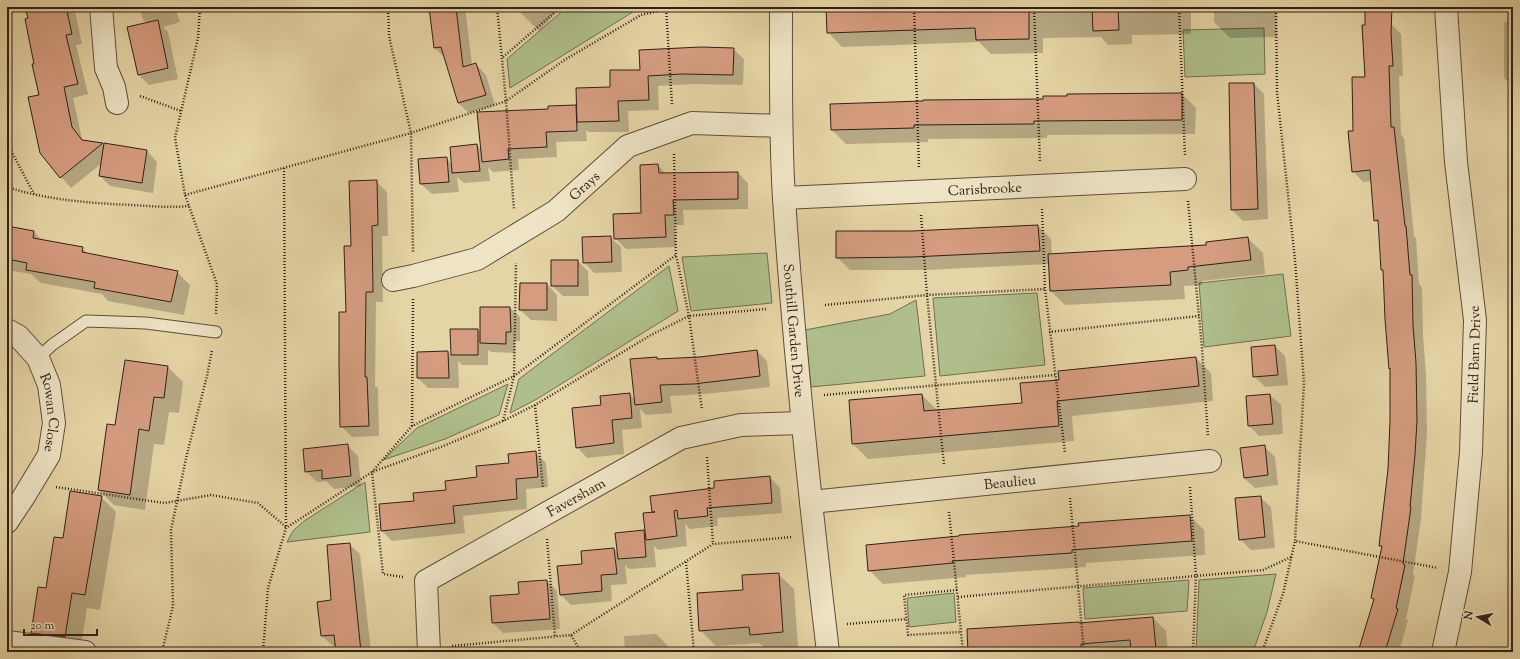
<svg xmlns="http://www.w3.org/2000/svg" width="1520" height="659" viewBox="0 0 1520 659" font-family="'Sorts Mill Goudy',serif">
<rect width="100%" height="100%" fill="#e5d4a5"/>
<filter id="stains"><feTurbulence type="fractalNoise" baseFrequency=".005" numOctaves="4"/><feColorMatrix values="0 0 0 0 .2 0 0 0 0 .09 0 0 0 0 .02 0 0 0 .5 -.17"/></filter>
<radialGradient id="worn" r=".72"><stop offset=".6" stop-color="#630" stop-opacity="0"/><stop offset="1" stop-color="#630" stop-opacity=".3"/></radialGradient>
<g fill="#afbe8b" stroke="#706f51">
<polygon points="567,7 641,7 510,88 507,59"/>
<polygon points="1264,28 1265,74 1185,77 1183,30"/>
<polygon points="767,253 772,303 691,311 682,257"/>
<polygon points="669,266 678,311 537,399 510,413 519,379"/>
<polygon points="1283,274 1291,336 1204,347 1199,283"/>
<polygon points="1037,293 1045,365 940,376 933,298"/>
<polygon points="916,300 925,376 811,387 805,330 890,314"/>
<polygon points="508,384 499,415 445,439 383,460 417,428"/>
<polygon points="365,482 370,532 287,542 293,531 304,521"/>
<polygon points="1276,574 1267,612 1253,652 1196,652 1199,580"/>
<polygon points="1189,580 1187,611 1085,619 1083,588"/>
<polygon points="954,593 956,622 909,627 907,598"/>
</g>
<g fill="#0003">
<polygon points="26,7 74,7 82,44 76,45 88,94 73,98 82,139 84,141 103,144 105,146 105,145 147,151 157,162 153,193 110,186 100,176 102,163 71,188 61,177 41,152 40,95"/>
<polygon points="139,7 175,7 180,22 163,27 168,32 178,79 149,85 139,75 147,24 143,19"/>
<polygon points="430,7 465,7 472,65 476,64 486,75 495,105 469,113 458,103 445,58 435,48"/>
<polygon points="515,7 561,7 539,31"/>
<polygon points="879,7 1187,7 1191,11 1191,34 1132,35 1132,44 1108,45 1101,37 1043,38 1043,53 991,54 979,42 842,47 828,32"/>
<polygon points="1214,7 1276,7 1277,37 1230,38 1214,22"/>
<polygon points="1508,7 1513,7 1513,87 1504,78 1504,22 1507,22"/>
<polygon points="1391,24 1401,34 1403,76 1399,76 1401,135 1404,138 1414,236 1416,238 1419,284 1422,287 1423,336 1426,374 1427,432 1421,519 1413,574 1415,576 1406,619 1408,620 1399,652 1359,652 1374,600 1372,598 1383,548 1380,545 1389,469 1391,369 1389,368 1385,272 1382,270 1379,224 1375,220 1372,181 1363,182 1353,171 1354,131 1366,78"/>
<polygon points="733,49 744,59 743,85 693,84 658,86 659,110 628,111 629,132 589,132 586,130 587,141 556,142 557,157 518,159 519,170 493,172 488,167 490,181 464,183 457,177 459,192 432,194 421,184 446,158 452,164 477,145 482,150 549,110 576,106 578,108 641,70"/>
<polygon points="1230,84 1254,84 1264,94 1268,219 1243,221 1232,210"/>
<polygon points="1182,94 1196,108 1195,134 1047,135 1047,138 928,139 928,142 846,144 832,130 1044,100"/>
<polygon points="658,165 666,174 738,173 748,183 748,209 683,210 684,225 675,225 676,247 626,249 615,238 642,214"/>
<polygon points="376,181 387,192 388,236 382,236 383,302 376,302 375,386 378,388 379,436 352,437 341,426 347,313 352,247"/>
<polygon points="1038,226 1051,239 1052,255 1207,246 1248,238 1263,253 1265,274 1202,281 1202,285 1184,286 1185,299 1065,305 1051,291 1049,264 926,270 850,270 837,257 912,232"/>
<polygon points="7,227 34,232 43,241 82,248 89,255 177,272 190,285 184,315 108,301 102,294 41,283 31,274 7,270"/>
<polygon points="610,237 621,247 622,272 594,273 584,262"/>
<polygon points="578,261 588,271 589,296 563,296 552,286"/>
<polygon points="547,284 557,295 557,321 531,320 520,310"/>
<polygon points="481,308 510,308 520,317 520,341 515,341 515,353 491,352 488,350 488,365 462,365 458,361 459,388 428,388 418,378 448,352 452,356 451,330 478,330 481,333"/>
<polygon points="1275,346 1285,356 1288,385 1265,387 1254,376"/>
<polygon points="757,351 767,361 770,387 705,394 670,396 672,413 646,415 640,409 642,428 622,430 624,454 587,458 577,447 602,406 629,394 635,399 657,358 659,360"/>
<polygon points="1196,358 1211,373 1213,401 1072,416 1074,441 868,459 853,444 922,395 938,411 1023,404 1060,381"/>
<polygon points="168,367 183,382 179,413 169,412 164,445 154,444 145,510 114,505 99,490 116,426"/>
<polygon points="1270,395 1281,405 1283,434 1259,436 1249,426"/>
<polygon points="7,405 12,410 7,440"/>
<polygon points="347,445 358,456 361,486 334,489 326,481 317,482 306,471"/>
<polygon points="1264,446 1275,457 1278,485 1255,488 1244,478"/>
<polygon points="535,452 546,463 548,487 526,489 527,509 463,516 465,533 392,541 382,531 415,502 447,491"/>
<polygon points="770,477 780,488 782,513 717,518 718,526 690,529 685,524 687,546 658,550 654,546 656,567 629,569 625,565 627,584 611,585 612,601 571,605 561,595 583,565 614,549 618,553 643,531 647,535 654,513 653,512 715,489"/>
<polygon points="101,497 116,512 100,610 87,608 80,652 48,647 33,632 64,539"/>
<polygon points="1260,497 1271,507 1275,548 1251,550 1240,539"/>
<polygon points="1190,516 1204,530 1205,555 1086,563 1086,567 966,575 966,577 883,584 869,570 1080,527"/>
<polygon points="349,544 360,554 371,652 336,652 336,646 333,646 322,636"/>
<polygon points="778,574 794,589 798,647 766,649 759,643 716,646 700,630 745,591"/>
<polygon points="547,581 557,591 560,629 503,633 493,623 520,595"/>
<polygon points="1153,618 1166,631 1168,652 969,652 1079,623 1080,624"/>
<polygon points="1513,624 1513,652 1507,652"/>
<polygon points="656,634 674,652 625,652 624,636"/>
</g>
<g fill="#d59c7f" stroke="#302017">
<polygon points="25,7 66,7 72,34 66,35 78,84 64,87 72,127 82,140 103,143 60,178 40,153 28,97 39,95 32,64 34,64 25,19 28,18"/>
<polygon points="429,7 456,7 463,67 476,63 486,95 458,103 441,47 434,48"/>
<polygon points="826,7 1029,7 1029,39 976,40 975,28 827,33"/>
<polygon points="1092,7 1118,7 1119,30 1093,31"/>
<polygon points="1365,7 1392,7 1391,33 1393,66 1389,66 1391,127 1394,127 1405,226 1406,226 1410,275 1412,275 1413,325 1416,363 1417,421 1415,454 1410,507 1411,507 1403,564 1405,565 1396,608 1398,609 1385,652 1358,652 1374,599 1371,598 1382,546 1379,546 1388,469 1390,421 1390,368 1389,369 1385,319 1383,270 1381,270 1378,220 1374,221 1370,170 1352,172 1348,131 1353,131 1352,77 1365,77 1362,25 1365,25"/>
<polygon points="158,20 168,68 138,75 127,27"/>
<polygon points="701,47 734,48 733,75 682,74 648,76 649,100 618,101 619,121 577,122 576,88 610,87 610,70 640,70 639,50"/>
<polygon points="1229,83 1254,83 1258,209 1231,210"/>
<polygon points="1182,93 1182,120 1034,121 1034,124 914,125 914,128 831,130 830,104 923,101 923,100 1043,99 1043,96 1067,96 1067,94"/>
<polygon points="576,105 577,131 546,132 547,147 508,149 509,159 482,162 477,112 548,109 548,106"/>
<polygon points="104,143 147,150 142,183 99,176"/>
<polygon points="477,144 480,171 452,173 450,147"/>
<polygon points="447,157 449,182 420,184 418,159"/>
<polygon points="658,164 659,173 738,172 738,199 673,200 674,215 665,215 666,237 614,239 613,214 641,213 640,165"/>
<polygon points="377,180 378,225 372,226 373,292 366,292 365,377 367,377 369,426 340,427 339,364 339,312 346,312 344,246 351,246 349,181"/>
<polygon points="1038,225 1040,251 912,257 836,258 836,231 912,231"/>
<polygon points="7,226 34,231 33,238 83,247 82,252 178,271 171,302 94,288 95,282 26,270 27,263 7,259"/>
<polygon points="611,236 612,262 583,263 582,237"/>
<polygon points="1248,237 1251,260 1188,267 1188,270 1170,272 1171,285 1050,291 1048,254 1206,245 1206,242"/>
<rect x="551" y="260" width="27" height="26"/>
<polygon points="520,283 547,283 547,310 519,310"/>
<polygon points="480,307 510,307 511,332 506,332 506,344 480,343"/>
<polygon points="450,329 478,329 478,355 451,355"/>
<polygon points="1275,345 1278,375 1253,377 1251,347"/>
<polygon points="757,350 760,376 694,384 660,385 662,402 635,405 630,359 657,357 657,359 700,357"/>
<polygon points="448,351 449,378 417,378 417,352"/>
<polygon points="1196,357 1199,386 1057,401 1059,426 852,444 849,400 922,394 924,411 1022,403 1020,383 1059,380 1058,371"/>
<polygon points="125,360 168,366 164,398 154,397 149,431 139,429 130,495 98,490 107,424 115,425"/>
<polygon points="630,393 632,418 612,420 614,443 576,448 572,408 601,405 600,396"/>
<polygon points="1270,394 1273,424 1248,426 1246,396"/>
<polygon points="348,444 351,476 322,479 322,470 305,472 303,449"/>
<polygon points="1265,445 1268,475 1244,478 1240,448"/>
<polygon points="536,451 538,477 516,479 517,499 453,506 455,523 381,531 379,504 414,501 413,493 446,490 445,481 477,477 476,466 509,463 508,454"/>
<polygon points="770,476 772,503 707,508 708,516 678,519 677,510 674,511 677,536 646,540 643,513 655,512 652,512 650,496 714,488 714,481"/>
<polygon points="70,491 102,496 85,595 72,593 65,637 31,633 38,587 46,588 54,537 63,538"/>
<polygon points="1261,496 1265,537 1239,540 1235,498"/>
<polygon points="1190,515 1192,541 1072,550 1072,553 952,561 953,563 868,571 866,545 959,536 959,535 1079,526 1078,523"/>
<polygon points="644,530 646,557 618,559 615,533"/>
<polygon points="350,543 361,652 336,652 334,635 321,636 317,602 331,600 327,545"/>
<polygon points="614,548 617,574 601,575 602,591 560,595 557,566 582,564 581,551"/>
<polygon points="779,573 783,632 750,635 749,627 699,631 697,593 743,590 742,575"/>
<polygon points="547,580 550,619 492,623 490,596 519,594 518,582"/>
<polygon points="1153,617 1156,649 1131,651 1130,640 1081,644 1081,649 1030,652 968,652 967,629 1079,622 1079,623"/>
</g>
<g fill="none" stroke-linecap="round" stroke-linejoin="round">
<defs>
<polyline id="service" points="38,358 52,345 86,321 146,323 216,332"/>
<g id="minor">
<polyline points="101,7 106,68 114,87 117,103"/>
<path id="s1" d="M781,7c0,64 -1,128 3,192 10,151 26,302 44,453"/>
<path id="s2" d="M784,198l401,-19"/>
<path id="s3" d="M393,280l20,-4 64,-17 79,-48 72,-65 64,-23 89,3"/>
<path id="s4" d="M7,330l11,6 20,22 11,27 5,38 -5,32 -26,43 -16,24"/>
<path id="s5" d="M811,502l399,-41"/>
<polyline points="7,642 85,652"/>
<path id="s6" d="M429,652l-3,-71 255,-143 60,-13 61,-2"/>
</g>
<g id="tertiary">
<path id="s7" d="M1443,652l17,-80 11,-120 4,-132 -19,-158 -10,-155"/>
</g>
</defs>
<use href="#service" stroke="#5d4d3a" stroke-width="13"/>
<use href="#minor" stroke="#5d4d3a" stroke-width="24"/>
<use href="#tertiary" stroke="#5d4d3a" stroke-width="24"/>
<g stroke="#302017" stroke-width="2.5" stroke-dasharray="1 2" stroke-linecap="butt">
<polyline points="200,7 198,38 175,138 185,195 217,284 216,314"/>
<polyline points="388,7 389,36 411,133 413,252"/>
<polyline points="497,7 506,101 514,210"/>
<polyline points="666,7 672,105"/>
<polyline points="914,7 919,168"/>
<polyline points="1034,7 1040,162"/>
<polyline points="1179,7 1185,156"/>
<polyline points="1276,7 1277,92 1295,260 1304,383 1295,541 1438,568"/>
<polyline points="503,57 561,7"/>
<polyline points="140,96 181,111"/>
<polyline points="7,143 34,194"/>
<polyline points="674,154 676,255"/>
<polyline points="284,168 286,527"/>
<path d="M7,187c40,13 82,16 124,18 19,1 38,3 58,1"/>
<polyline points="185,195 411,133 506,101 566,59 641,15 667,9 698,8"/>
<polyline points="1188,201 1202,348 1208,437"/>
<polyline points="1042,209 1045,289 1065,453"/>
<polyline points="921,215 927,295 944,465"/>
<polyline points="825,305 927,295 1045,289"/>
<polyline points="1049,332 1199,316"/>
<polyline points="824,395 1055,375"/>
<polyline points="535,405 543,488"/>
<polyline points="503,421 514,376 516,263"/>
<polyline points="412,426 413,299"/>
<polyline points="707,457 713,544"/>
<polyline points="56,487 164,503 211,495 258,503 286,527"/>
<polyline points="1190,487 1196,576 1193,652"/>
<polyline points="1070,498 1084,652"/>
<polyline points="949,512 963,652"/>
<polyline points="547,539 555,636"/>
<polyline points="686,562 694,652"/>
<polyline points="403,577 383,574 372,472 412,426 514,376 676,255 689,316 702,410"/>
<polyline points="957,590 904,595 908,635 961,632"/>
<polyline points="958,597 1263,570 1291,557"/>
<polyline points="847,624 907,619"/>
<polyline points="571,635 713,544 792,537"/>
<polyline points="452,646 571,635 581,652"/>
<polyline points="162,652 173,606 171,530 187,454 207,376 212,350"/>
<polyline points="263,652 268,588 286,528 372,472 441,447 503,421 535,405 651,335 689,316 766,309"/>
<polyline points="1262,652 1283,594 1295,541"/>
</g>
<use href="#service" stroke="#eee3c4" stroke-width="11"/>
<use href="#minor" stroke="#eee3c4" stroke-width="22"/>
<use href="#tertiary" stroke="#eee3c4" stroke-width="22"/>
</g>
<g text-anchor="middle" stroke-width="3" stroke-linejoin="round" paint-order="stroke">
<g font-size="14" fill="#302017" stroke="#eee3c4">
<text dy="5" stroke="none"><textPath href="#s3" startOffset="217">Grays</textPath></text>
<text dy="5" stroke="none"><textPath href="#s2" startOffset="201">Carisbrooke</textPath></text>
<text dy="5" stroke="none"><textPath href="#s1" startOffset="324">Southill Garden Drive</textPath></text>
<text dy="5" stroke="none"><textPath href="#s7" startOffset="300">Field Barn Drive</textPath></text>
<text dy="5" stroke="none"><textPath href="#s4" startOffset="99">Rowan Close</textPath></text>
<text dy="5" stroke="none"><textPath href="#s5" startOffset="200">Beaulieu</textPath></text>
<text dy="5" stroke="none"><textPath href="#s6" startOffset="243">Faversham</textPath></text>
</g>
</g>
<rect width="1520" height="659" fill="none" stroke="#e5d4a5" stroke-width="24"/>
<rect x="8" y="8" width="1504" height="643" fill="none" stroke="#302017" stroke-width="2"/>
<rect x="12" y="12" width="1496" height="635" fill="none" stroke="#302017"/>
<g transform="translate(1478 617) rotate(280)" stroke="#eee3c4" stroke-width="3" paint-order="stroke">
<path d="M0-3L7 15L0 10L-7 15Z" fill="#302017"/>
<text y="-6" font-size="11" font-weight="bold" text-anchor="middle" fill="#302017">N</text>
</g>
<path d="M24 629v6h73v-6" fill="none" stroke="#302017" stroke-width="2"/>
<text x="30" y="629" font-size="12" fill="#302017" stroke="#eee3c4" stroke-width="3" paint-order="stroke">20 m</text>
<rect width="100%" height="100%" filter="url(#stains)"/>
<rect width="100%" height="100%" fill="url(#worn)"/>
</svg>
